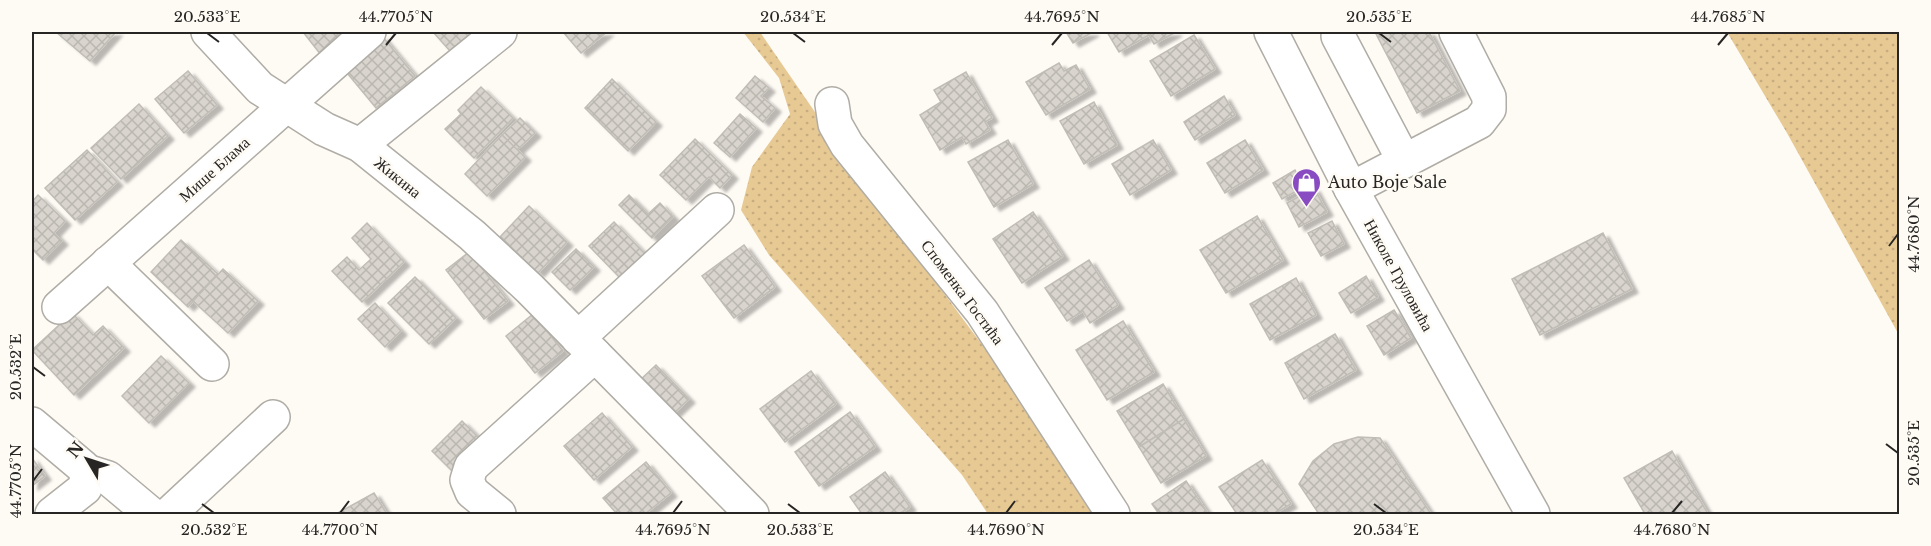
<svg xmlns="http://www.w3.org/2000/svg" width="1931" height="546" viewBox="0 0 1931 546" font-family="'Libre Baskerville',serif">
<defs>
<pattern id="grass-dots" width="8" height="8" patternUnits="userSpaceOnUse" patternTransform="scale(1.5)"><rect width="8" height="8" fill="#e7c993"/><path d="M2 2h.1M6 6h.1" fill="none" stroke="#c6ac7f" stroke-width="1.8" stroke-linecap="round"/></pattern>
<pattern id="building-cross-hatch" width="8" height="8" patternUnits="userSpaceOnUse" patternTransform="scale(1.5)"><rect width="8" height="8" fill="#d9d5ce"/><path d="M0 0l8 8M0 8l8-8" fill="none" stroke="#bab7b1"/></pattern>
<filter id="shadow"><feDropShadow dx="6" dy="4" stdDeviation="1.5" flood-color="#0004"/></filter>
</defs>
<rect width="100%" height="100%" fill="#fefaf4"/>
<g fill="url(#grass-dots)">
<polygon points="743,32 760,32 885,214 1009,381 1093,514 988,514 962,475 769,255 741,210 752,167 790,114 779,78"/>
<polygon points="1727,32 1899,32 1899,335 1787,133"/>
</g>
<g fill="url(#building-cross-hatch)" stroke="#c0bdb6" stroke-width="1.5" filter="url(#shadow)">
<polygon points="56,32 116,32 90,61"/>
<polygon points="303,32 352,32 321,55"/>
<polygon points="433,32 473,32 450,51"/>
<polygon points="563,32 607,32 581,53"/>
<polygon points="1066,32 1093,32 1073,43"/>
<polygon points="1107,32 1147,32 1149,35 1119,52"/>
<polygon points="1147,32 1176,32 1154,44"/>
<polygon points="1375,32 1429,32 1460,91 1417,113"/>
<polygon points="1194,35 1215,69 1171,96 1150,61"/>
<polygon points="382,36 415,76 376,108 343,68"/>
<polygon points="1059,63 1064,71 1076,65 1090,89 1046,115 1026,82"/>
<polygon points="188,71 217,105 184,133 155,99"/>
<polygon points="966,72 992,118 985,122 990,130 966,144 962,137 940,150 920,115 941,102 934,90"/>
<polygon points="755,76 769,88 761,96 775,108 763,122 736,98"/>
<polygon points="612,79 656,122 628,151 585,108"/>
<polygon points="481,87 513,118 474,158 445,129 461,114 458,110"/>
<polygon points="1224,96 1235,115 1195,140 1184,122"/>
<polygon points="1094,102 1117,145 1084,164 1060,121"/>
<polygon points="139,104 168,136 121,179 91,148"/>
<polygon points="740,114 756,128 730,157 714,143"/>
<polygon points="520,118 535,133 517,150 502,135"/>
<polygon points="502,135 525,157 487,196 465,174"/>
<polygon points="695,139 732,175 720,188 709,177 686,200 660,175"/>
<polygon points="1008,140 1033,184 994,207 968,162"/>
<polygon points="1153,140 1171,170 1130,195 1112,164"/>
<polygon points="1245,140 1263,170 1225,193 1207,163"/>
<polygon points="87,150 117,182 75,220 45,188"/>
<polygon points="1295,170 1304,187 1282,199 1273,183"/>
<polygon points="1314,188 1327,212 1299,227 1287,203"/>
<polygon points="38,195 65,221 54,233 62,241 43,260 32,249 32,202"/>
<polygon points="629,195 648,214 660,203 673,217 652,238 619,205"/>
<polygon points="529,206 567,242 538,273 500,237"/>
<polygon points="1033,212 1063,256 1022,283 993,239"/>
<polygon points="1257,216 1283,260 1226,293 1200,250"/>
<polygon points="1332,221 1344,244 1321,256 1308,233"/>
<polygon points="614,222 645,254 621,279 589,246"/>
<polygon points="367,223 404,262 362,302 332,271 347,257 359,270 371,259 352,238"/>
<polygon points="1603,233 1632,289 1540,335 1512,279"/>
<polygon points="181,240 218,274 188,307 151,272"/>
<polygon points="744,245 775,287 734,318 702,276"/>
<polygon points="576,249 594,267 570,290 552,272"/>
<polygon points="469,252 508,301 484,319 446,270"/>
<polygon points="1089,260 1118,305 1090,323 1083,311 1067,321 1045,288"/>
<polygon points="223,269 258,301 228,333 193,301"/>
<polygon points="1366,276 1378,297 1351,313 1339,293"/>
<polygon points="415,277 456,318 429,344 388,303"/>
<polygon points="1296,278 1316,315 1270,340 1250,304"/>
<polygon points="375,303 401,331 385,347 358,319"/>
<polygon points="1394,310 1411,338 1384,355 1367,326"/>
<polygon points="72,313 93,335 103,326 124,348 74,395 32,350"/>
<polygon points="533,314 563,351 535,373 506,336"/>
<polygon points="1123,321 1154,372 1107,400 1076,350"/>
<polygon points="1335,334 1356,370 1304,399 1285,363"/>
<polygon points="161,356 189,383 149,423 122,396"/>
<polygon points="656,365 689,399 671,416 639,381"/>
<polygon points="811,371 836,404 785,442 760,409"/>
<polygon points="1163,384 1184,419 1139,447 1117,411"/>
<polygon points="850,412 875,447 819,486 795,452"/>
<polygon points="602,413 632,447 594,480 564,446"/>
<polygon points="1184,419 1206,456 1161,483 1139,447"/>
<polygon points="462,421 482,441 452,471 432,451"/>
<polygon points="1358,437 1380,438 1431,514 1319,514 1299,484 1313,461 1334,444"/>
<polygon points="1672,451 1708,514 1645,514 1624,478"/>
<polygon points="32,458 45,476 32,486"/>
<polygon points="1262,460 1291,504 1274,514 1237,514 1219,487"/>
<polygon points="646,462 671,493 645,514 617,514 603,498"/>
<polygon points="885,472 910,507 899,514 862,514 850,497"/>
<polygon points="1186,481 1207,512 1203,514 1159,514 1152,504"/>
<polygon points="374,493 387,514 336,514"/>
</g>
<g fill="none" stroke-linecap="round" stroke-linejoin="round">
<defs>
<g id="minor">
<polyline points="208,32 260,88 324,129 360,145 472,235 530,289 752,514"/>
<polyline points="1271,32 1351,189 1533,514"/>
<polyline points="1338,36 1404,161"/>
<polyline points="832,104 835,124 847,145 982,312 1113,514"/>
<polyline points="360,145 500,32"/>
<polyline points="1351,189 1479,122 1489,109 1489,97 1456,32"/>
<polyline points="108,263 212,364"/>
<polyline points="59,307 369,32"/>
<polyline points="578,338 717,210"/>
<polyline points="32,424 83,467 87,475 85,488 52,514"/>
<polyline points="86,471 108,478 151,514"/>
<polyline points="169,514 273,417"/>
<polyline points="499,514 472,492 467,480 471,467 595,355"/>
</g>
</defs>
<use href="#minor" stroke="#b0ada6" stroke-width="36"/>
<use href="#minor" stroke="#fff" stroke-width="33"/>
</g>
<path fill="none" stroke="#272624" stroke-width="2" d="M207,33l12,9M793,33l12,9M1379,33l12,9M386,45l10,-12M1052,45l10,-12M1718,45l10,-12M1889,246l9,-12M33,367l12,9M1886,444l12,9M33,481l9,-12M202,504l12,9M788,504l12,9M1374,504l12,9M340,513l9,-12M673,513l9,-12M1006,513l9,-12M1672,513l10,-12"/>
<defs>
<symbol id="shop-pin" viewBox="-11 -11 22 30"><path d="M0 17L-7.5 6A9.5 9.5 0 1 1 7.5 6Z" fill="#884bc1" stroke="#fefaf4"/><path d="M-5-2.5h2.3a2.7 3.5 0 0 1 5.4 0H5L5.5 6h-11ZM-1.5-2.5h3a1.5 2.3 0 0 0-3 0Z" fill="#fff"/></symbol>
</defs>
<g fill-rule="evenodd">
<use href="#shop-pin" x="1290" y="166" width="33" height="45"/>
</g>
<g text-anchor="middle" stroke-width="5" stroke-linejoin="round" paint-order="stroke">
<g font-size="16" fill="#272624" stroke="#fefaf4">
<text transform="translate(214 169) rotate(-42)" y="6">Мише Блама</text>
<text transform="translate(398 177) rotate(39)" y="6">Жикина</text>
<text transform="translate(1399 275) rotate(61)" y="6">Николе Груловића</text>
<text transform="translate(963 292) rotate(53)" y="6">Споменка Гостића</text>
</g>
<g font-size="16" fill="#272624" stroke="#fefaf4" text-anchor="start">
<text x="1328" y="188">Auto Boje Sale</text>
</g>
</g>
<rect width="1931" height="546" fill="none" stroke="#fefaf4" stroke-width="66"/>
<g transform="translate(87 459) rotate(309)" stroke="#fefaf4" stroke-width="4.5" paint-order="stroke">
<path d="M0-4.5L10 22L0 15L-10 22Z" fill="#272624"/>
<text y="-9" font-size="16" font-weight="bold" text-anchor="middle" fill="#272624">N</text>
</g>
<rect x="33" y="33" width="1865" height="480" fill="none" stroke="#272624" stroke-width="2"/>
<g font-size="15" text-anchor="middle" fill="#272624">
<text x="207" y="22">20.533°E</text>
<text x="396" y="22">44.7705°N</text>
<text x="793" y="22">20.534°E</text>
<text x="1062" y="22">44.7695°N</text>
<text x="1379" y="22">20.535°E</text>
<text x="1728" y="22">44.7685°N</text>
<text transform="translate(1914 234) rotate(-90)" y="5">44.7680°N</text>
<text transform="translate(16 367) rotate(-90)" y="5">20.532°E</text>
<text transform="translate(1914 453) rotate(-90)" y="5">20.535°E</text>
<text transform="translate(16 481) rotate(-90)" y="5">44.7705°N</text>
<text x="214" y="535">20.532°E</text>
<text x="340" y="535">44.7700°N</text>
<text x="673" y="535">44.7695°N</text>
<text x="800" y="535">20.533°E</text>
<text x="1006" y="535">44.7690°N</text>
<text x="1386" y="535">20.534°E</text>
<text x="1672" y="535">44.7680°N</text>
</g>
</svg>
